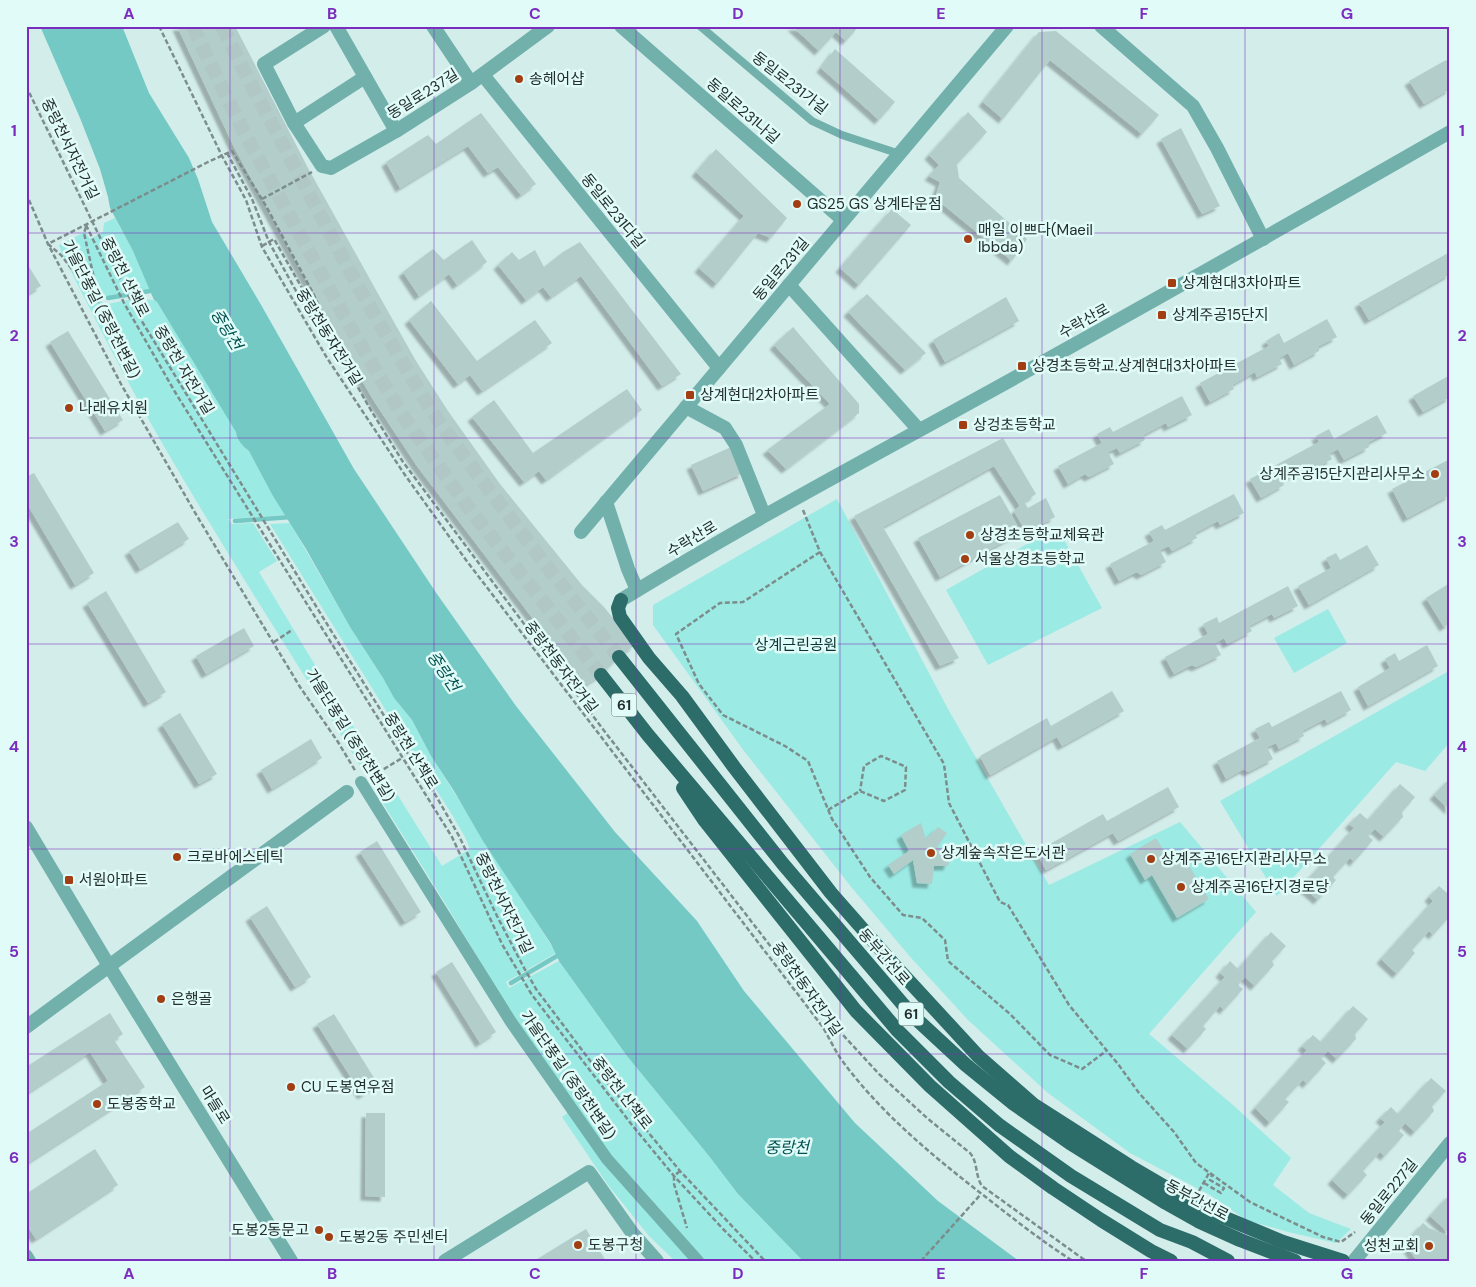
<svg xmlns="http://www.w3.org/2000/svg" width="1476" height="1287" viewBox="0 0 1476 1287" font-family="'DM Sans','Noto Sans KR',sans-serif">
<defs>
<filter id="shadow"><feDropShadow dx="-4.5" dy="4.5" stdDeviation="1" flood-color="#0004"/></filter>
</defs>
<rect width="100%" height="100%" fill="#d3edeb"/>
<g fill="#9ceae4">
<path d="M115,218l18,33 17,38 -50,9 4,7c13,-3 42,-10 53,-3l80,130c0,8 6,15 12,19l36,64 -57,4 4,5 21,-1 24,38 -18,11 71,118 49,76 -14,8c-65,-107 -133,-211 -196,-319 -39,-67 -74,-135 -108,-204l-2,-6 26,-13 5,7 13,-7 1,-9z"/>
<polygon points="837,499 948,709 1049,885 1180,822 1256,912 1149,1034 1233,1105 1291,1158 1273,1185 1309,1213 1351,1229 1336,1243 1288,1232 1246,1220 1210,1195 1130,1153 1048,1093 968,1020 912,959 852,888 744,751 653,625 653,605"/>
<polygon points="290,523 350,627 383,678 394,698 412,720 431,756 556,953 506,982 509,988 559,961 627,1056 709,1156 738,1194 803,1261 675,1261 649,1236 608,1185 562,1117 574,1108 521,1029 437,890 369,781 384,773 442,866 470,849 465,837 451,813 395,725 270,524"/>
<polygon points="1057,527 1102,608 988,665 946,590"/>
<polygon points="1328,609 1347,643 1294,673 1274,638"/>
<polygon points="1450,650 1450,742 1425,771 1396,762 1277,896 1220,801 1449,671"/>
</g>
<path fill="#74c9c4" d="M40,26h82l27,67 40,65 9,21 14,43 48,81 94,166 83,125 79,112 99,126 82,89 47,70 111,132 83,78 81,60h-216l-65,-67 -29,-38 -82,-100 -68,-95 -8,-17 -68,-103 -29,-50 -23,-35 -19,-36 -18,-22 -11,-20 -33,-51 -44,-78 -33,-53 -24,-45c-6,-4 -12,-11 -13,-19l-79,-130 -3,-2 -21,-49 -23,-43 -2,-11 -8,-28 -20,-51z"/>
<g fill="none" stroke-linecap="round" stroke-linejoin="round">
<g stroke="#74c9c4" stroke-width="4.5">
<polyline points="108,298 156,290"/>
<polyline points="235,521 291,517"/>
<polyline points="511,983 562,953"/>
</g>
</g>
<g fill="#b2cdca" filter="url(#shadow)">
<polygon points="177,26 235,26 308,168 381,299 416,361 448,411 500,484 582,585 604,607 635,645 619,657 601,675 584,686 417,466 374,401 340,343 233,145"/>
<polygon points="792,26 859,26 846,41 836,32 819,51"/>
<polygon points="1056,31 1159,115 1142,134 1050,60 1003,119 983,102 1039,32"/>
<polygon points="835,49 895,102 879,120 821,68"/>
<polygon points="1446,60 1450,64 1450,89 1424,104 1409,81"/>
<polygon points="968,112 987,132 957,164 959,178 1027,239 1012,261 935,198 940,182 929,176 939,165 929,155"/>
<polygon points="481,113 536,184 521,195 498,167 488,173 468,146 400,188 386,162 428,135 436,144"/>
<polygon points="1181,128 1220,206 1202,214 1161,139"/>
<polygon points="716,149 787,218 771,238 758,233 717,284 699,268 744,216 696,172"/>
<polygon points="892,209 911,225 859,285 840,268"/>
<polygon points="472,240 487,262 457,285 449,274 419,296 403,272 433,249 444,260"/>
<polygon points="580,242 681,374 662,386 581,276 551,297 543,287 526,300 498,265 512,252 519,260 535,250 544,267 563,252"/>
<polygon points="1450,252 1450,274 1369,320 1359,303"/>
<polygon points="26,262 41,286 26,295"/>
<polygon points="867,294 926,353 905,370 848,312"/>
<polygon points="1006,297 1019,321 945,362 933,340"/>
<polygon points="431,301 477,361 535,320 552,343 482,391 470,375 458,384 409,320"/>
<polygon points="1327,319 1337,337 1319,346 1319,351 1294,365 1288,353 1279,358 1282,364 1257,377 1255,372 1232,385 1234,389 1210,402 1200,383 1269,346 1266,341 1279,333 1284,343"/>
<polygon points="793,327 859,404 859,413 786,469 767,450 830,404 774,345"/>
<polygon points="68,331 123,420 105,431 50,342"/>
<polygon points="1450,375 1450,397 1423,412 1413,396"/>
<polygon points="627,389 642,410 546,480 539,471 524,482 472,417 494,400 533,453"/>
<polygon points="1182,396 1192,415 1168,427 1166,423 1143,435 1145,440 1120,453 1117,448 1108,452 1114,464 1089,477 1085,474 1068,484 1058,466 1102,443 1097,434 1110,427 1113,432"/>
<polygon points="1377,415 1387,433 1369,442 1369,447 1344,460 1338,449 1329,454 1332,459 1307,473 1305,468 1282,481 1284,485 1261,498 1250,479 1319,442 1316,436 1329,429 1334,439"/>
<polygon points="1003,438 1036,494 1024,502 1028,508 1046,498 1055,517 1026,532 1014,511 1020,506 994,466 883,527 959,658 940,666 854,516"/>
<polygon points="731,447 743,473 703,491 691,465"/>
<polygon points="1450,459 1450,495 1407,518 1392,489"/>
<polygon points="34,473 94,573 75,585 26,502 26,477"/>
<polygon points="1234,494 1244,513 1220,525 1218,521 1195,533 1197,538 1172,551 1169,546 1160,550 1166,562 1141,575 1137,572 1119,581 1110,564 1154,541 1149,532 1162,525 1165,530"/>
<polygon points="1000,495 1021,532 940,577 918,538"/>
<polygon points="178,522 189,539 140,569 129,551"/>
<polygon points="1367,545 1379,565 1309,605 1298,586 1331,568 1326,558 1336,553 1340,560"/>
<polygon points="1450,583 1450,623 1444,627 1426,598"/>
<polygon points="1288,586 1298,606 1274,618 1272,614 1249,626 1252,631 1227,644 1224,638 1215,643 1221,655 1196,667 1192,665 1174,674 1165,657 1208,634 1203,624 1217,617 1219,623"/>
<polygon points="106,591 166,692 148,703 87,603"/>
<polygon points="244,628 254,646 206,674 196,656"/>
<polygon points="1427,645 1438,666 1368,706 1358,687 1390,668 1385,659 1395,653 1399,661"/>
<polygon points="1112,691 1124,711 1062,746 1057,737 990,775 980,756 1047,718 1051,726"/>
<polygon points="1341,691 1351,710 1327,723 1325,719 1302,731 1304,736 1279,749 1276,743 1267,747 1273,759 1248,772 1244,769 1226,779 1217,761 1260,738 1255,729 1269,722 1272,727"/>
<polygon points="180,713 217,774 199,784 162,724"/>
<polygon points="311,739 322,758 272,789 261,770"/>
<polygon points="1450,778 1450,810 1434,795"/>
<polygon points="1400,784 1415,797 1402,812 1403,817 1384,837 1375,829 1368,836 1373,840 1354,862 1350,858 1333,877 1336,880 1318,900 1302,886 1354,828 1349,824 1360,813 1368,820"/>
<polygon points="1168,787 1179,807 1118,841 1113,833 1046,870 1036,852 1103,814 1107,821"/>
<polygon points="921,823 926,839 938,827 947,833 937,847 952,851 948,866 934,866 932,884 917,883 913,860 894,874 888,865 909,851 901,835"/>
<polygon points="1156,838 1172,864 1184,857 1209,899 1177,918 1152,875 1145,880 1130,854"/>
<polygon points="377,841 421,912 405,922 360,852"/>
<polygon points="1439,886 1447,893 1450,890 1450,907 1447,910 1450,912 1450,916 1433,935 1429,931 1412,950 1415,953 1397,974 1381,959 1433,901 1429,897"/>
<polygon points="267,906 311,977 295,987 250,917"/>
<polygon points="1271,932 1286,946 1272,961 1274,965 1255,986 1245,977 1238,985 1243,989 1224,1010 1220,1006 1203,1026 1206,1029 1188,1049 1172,1035 1225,977 1220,973 1230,961 1238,969"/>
<polygon points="452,962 496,1032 480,1043 436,972"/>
<polygon points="1353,1006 1368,1019 1355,1034 1356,1039 1337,1059 1328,1051 1321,1058 1326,1063 1307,1084 1303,1080 1285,1099 1289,1102 1270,1123 1255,1108 1307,1050 1302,1046 1313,1035 1321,1042"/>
<polygon points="110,1013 123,1034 114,1040 145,1087 26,1164 26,1134 108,1081 90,1052 26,1094 26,1067"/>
<polygon points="334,1014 378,1084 362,1095 317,1024"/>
<polygon points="1431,1078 1446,1091 1432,1106 1434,1111 1415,1132 1405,1123 1399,1131 1404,1135 1385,1156 1380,1152 1363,1171 1367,1175 1348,1195 1332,1180 1385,1122 1380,1118 1391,1107 1398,1114"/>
<polygon points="366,1113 385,1113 385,1197 365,1196"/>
<polygon points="95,1149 118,1185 36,1239 26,1224 26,1194"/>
<polygon points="1450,1194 1450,1234 1430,1216"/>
<polygon points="1423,1223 1429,1228 1449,1236 1450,1261 1417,1261 1410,1251 1405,1242"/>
<polygon points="586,1229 606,1261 534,1261"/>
</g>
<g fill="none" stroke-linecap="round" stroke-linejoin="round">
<g stroke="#b0c7c5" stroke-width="14" stroke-dasharray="14 7" stroke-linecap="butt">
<polyline points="193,26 200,42 244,132 353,332 403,416 468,507 601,675"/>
<polyline points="222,26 246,75 360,290 420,392 443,428 489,490 549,569 619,657"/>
</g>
<g stroke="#7b8d8c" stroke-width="2.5" stroke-dasharray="5 2.5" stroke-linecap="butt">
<path d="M159,26l63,130 24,44 16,47 65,111 78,117 61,85 356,466c7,11 12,23 19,33 39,54 93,98 146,139 28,22 56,44 86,63"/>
<polyline points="26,86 138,315 330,629 408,754 436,796 459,836 497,916 523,966 536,989 597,1070 680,1171 765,1261"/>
<path d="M227,153l25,46 17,43 42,76 7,9 10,8 44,77 31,50 199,266 217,281 60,65 48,44 43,35c8,9 5,23 12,33l104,75"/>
<polyline points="26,193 48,244 121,384 197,516 300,687 338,742 356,772"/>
<polyline points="262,199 312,172"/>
<polyline points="86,225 124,303 175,392 452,837 502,944 532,995 632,1125 674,1176 723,1229 755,1261"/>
<polyline points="86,227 84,233 99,301 98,302 97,302 61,255 48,244 208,162 232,151 266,206 313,293 324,317 324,320 321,321 318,316 274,239 262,246"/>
<polyline points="803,510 820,552 944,764 949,803 1000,902 1008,905 1069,1005 1118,1064 1139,1093 1174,1132 1196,1163 1250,1202 1323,1237 1341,1242 1355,1232"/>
<polyline points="820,552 743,602 720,603 676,634 699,684 723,715 785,746 808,761 832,819 870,877 903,915 922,918 945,940 948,961 1010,1014 1050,1055 1082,1069 1106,1051"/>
<polyline points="274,642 292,630"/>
<polyline points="371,777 402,758"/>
<polyline points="828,810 860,791 884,801 905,790 906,767 881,756 864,766 860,791"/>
<polyline points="680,1171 674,1176 674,1184 687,1228"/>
<polyline points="1204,1183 1221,1193 1224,1188 1210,1180 1212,1175"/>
<polyline points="1199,1191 1209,1173"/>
<polyline points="921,1261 981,1194"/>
</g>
<polyline stroke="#72b0ac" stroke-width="8" points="700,26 812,121 842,135 900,154"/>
<polyline stroke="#72b0ac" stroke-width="12" points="361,782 511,1022 607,1159 698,1261"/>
<g stroke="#72b0ac" stroke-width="14">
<polyline points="324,26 264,64 294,123 322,166 331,168 396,131 471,83 548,26"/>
<polyline points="336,26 396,131"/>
<polyline points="433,26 471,83"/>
<polyline points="621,26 843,220"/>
<polyline points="1101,26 1193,106 1217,148 1263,239"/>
<polyline points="483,75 719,368"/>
<polyline points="294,123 365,77"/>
<polyline points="789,285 919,430"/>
<polyline points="686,407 725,428 736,445 764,515"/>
<polyline points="606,502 628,569 637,590"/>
<polyline points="581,532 1007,26"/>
<polyline points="109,966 347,792"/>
<polyline points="26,1256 29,1261"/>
<polyline points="445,1261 589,1172 633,1234 657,1261"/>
</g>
<g stroke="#72b0ac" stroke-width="14">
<path d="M621,600c135,-83 275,-156 413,-233 139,-77 278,-156 416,-235"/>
<polyline points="26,827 109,966 291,1261"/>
<polyline points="26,1027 109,966"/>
<polyline points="1354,1261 1450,1143"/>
</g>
<g stroke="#2c6c69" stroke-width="14">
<polyline points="621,600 618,608 620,617 649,658 682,696 734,767 831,893 896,967 978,1056 1034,1105 1131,1167 1201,1208 1283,1242 1343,1261"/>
<polyline points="619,657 783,864 912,1015 966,1065 1014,1104 1070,1143 1166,1203 1198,1221 1240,1240 1295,1261"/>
<polyline points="601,675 648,735 897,1030 949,1082 999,1125 1071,1176 1160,1230 1192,1242 1228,1261"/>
<polyline points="683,788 705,821 856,1011 930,1086 1009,1156 1053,1188 1101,1220 1151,1251 1171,1261"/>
</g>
</g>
<path fill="none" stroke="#7b2cbf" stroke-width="1" stroke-opacity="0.55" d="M230,26v1235M434,26v1235M636,26v1235M840,26v1235M1042,26v1235M1245,26v1235M26,233h1424M26,438h1424M26,644h1424M26,849h1424M26,1054h1424"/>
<g fill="#a33d12" stroke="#e0fbf8" stroke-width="2">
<circle cx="519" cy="79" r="5"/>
<circle cx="797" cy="204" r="5"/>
<circle cx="968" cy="239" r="5"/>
<rect x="1167" y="278" width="10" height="10" rx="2.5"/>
<rect x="1157" y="310" width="10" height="10" rx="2.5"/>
<rect x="1017" y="361" width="10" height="10" rx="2.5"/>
<rect x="685" y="390" width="10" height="10" rx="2.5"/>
<circle cx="69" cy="408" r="5"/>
<rect x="958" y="420" width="10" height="10" rx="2.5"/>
<circle cx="1435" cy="474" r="5"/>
<circle cx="970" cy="535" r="5"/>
<circle cx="965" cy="559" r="5"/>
<circle cx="931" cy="853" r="5"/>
<circle cx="177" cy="857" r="5"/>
<circle cx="1151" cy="859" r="5"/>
<rect x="64" y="875" width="10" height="10" rx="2.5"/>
<circle cx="1181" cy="887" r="5"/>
<circle cx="161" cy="999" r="5"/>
<circle cx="291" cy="1087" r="5"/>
<circle cx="97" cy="1104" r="5"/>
<circle cx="319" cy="1230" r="5"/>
<circle cx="329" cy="1237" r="5"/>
<circle cx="578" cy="1245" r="5"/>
<circle cx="1429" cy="1246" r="5"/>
</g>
<g text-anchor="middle" stroke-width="5" stroke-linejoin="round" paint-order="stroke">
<g fill="#e0fbf8" stroke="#5c6c6a" stroke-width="1">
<rect x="611.5" y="693.5" width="25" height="23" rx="4"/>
<rect x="898.5" y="1002.5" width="25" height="23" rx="4"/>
</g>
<g font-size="14" font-weight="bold" fill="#232e2d">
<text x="624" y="710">61</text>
<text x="911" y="1019">61</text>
</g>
<g font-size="15" fill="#232e2d" stroke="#e0fbf8" text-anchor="start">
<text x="529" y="84">송헤어샵</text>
<text x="807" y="209">GS25 GS 상계타운점</text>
<text x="978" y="235">매일 이쁘다(Maeil<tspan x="978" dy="17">lbbda)</tspan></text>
<text x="1182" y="288">상계현대3차아파트</text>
<text x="1172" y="320">상계주공15단지</text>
<text x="1032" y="371">상경초등학교.상계현대3차아파트</text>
<text x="700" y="400">상계현대2차아파트</text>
<text x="79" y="413">나래유치원</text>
<text x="973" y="430">상겅초등학교</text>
<text x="1425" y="479" text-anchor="end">상계주공15단지관리사무소</text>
<text x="980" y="540">상경초등학교체육관</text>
<text x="975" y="564">서울상경초등학교</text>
<text x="941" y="858">상계숲속작은도서관</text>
<text x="187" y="862">크로바에스테틱</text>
<text x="1161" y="864">상계주공16단지관리사무소</text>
<text x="79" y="885">서원아파트</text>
<text x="1191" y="892">상계주공16단지경로당</text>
<text x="171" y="1004">은행골</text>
<text x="301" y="1092">CU 도봉연우점</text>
<text x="107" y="1109">도봉중학교</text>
<text x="309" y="1235" text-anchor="end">도봉2동문고</text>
<text x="339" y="1242">도봉2동 주민센터</text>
<text x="588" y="1250">도봉구청</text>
<text x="1419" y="1251" text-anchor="end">성천교회</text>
</g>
<g font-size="15" fill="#232e2d" stroke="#e0fbf8">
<text transform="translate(790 83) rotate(38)" y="5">동일로231가길</text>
<text transform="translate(423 94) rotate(-32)" y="5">동일로237길</text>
<text transform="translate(743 111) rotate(41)" y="5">동일로231나길</text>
<text transform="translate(70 149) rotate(64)" y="5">중랑천서자전거길</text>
<text transform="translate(613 211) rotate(51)" y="5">동일로231다길</text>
<text transform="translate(781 269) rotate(-50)" y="5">동일로231길</text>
<text transform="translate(125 277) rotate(63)" y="5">중랑천 산책로</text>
<text transform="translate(101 309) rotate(63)" y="5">가을단풍길 (중랑천변길)</text>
<text transform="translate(1084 321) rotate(-29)" y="5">수락산로</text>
<text transform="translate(329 337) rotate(58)" y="5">중랑천동자전거길</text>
<text transform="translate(184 370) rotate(59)" y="5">중랑천 자전거길</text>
<text transform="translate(692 539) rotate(-31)" y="5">수락산로</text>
<text transform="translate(561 667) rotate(53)" y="5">중랑천동자전거길</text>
<text transform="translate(350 735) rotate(58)" y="5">가을단풍길 (중랑천변길)</text>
<text transform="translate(411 751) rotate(58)" y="5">중랑천 산책로</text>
<text transform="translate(504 903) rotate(64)" y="5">중랑천서자전거길</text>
<text transform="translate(884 957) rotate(49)" y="5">동부간선로</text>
<text transform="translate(807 989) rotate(55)" y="5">중랑천동자전거길</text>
<text transform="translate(568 1075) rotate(55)" y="5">가을단풍길 (중랑천변길)</text>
<text transform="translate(622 1093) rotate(52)" y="5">중랑천 산책로</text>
<text transform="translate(215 1105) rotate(58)" y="5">마들로</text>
<text transform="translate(1389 1192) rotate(-51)" y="5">동일로227길</text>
<text transform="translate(1197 1200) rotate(28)" y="5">동부간선로</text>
</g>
<g font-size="15" fill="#093432" stroke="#e0fbf8">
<text x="796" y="650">상계근린공원</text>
</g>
<g font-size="16" font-style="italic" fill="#00514e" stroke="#e0fbf8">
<text transform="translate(227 329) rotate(59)" y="6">중랑천</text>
<text transform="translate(444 671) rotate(56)" y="6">중랑천</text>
<text x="787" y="1153">중랑천</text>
</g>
</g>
<rect width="1476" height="1287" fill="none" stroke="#e0fbf8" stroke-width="55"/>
<rect x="28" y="28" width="1420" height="1232" fill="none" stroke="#7b2cbf" stroke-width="2"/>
<g font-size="16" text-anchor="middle" font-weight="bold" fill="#7b2cbf">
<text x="129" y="19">A</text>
<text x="332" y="19">B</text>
<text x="535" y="19">C</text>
<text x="738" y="19">D</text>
<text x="941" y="19">E</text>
<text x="1144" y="19">F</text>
<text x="1347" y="19">G</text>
<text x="14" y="136">1</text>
<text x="1462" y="136">1</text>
<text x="14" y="341">2</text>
<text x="1462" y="341">2</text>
<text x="14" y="547">3</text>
<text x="1462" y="547">3</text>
<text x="14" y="752">4</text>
<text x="1462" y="752">4</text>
<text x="14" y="957">5</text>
<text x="1462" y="957">5</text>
<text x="14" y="1163">6</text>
<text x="1462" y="1163">6</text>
<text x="129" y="1279">A</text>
<text x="332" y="1279">B</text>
<text x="535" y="1279">C</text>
<text x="738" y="1279">D</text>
<text x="941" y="1279">E</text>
<text x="1144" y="1279">F</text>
<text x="1347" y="1279">G</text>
</g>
</svg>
